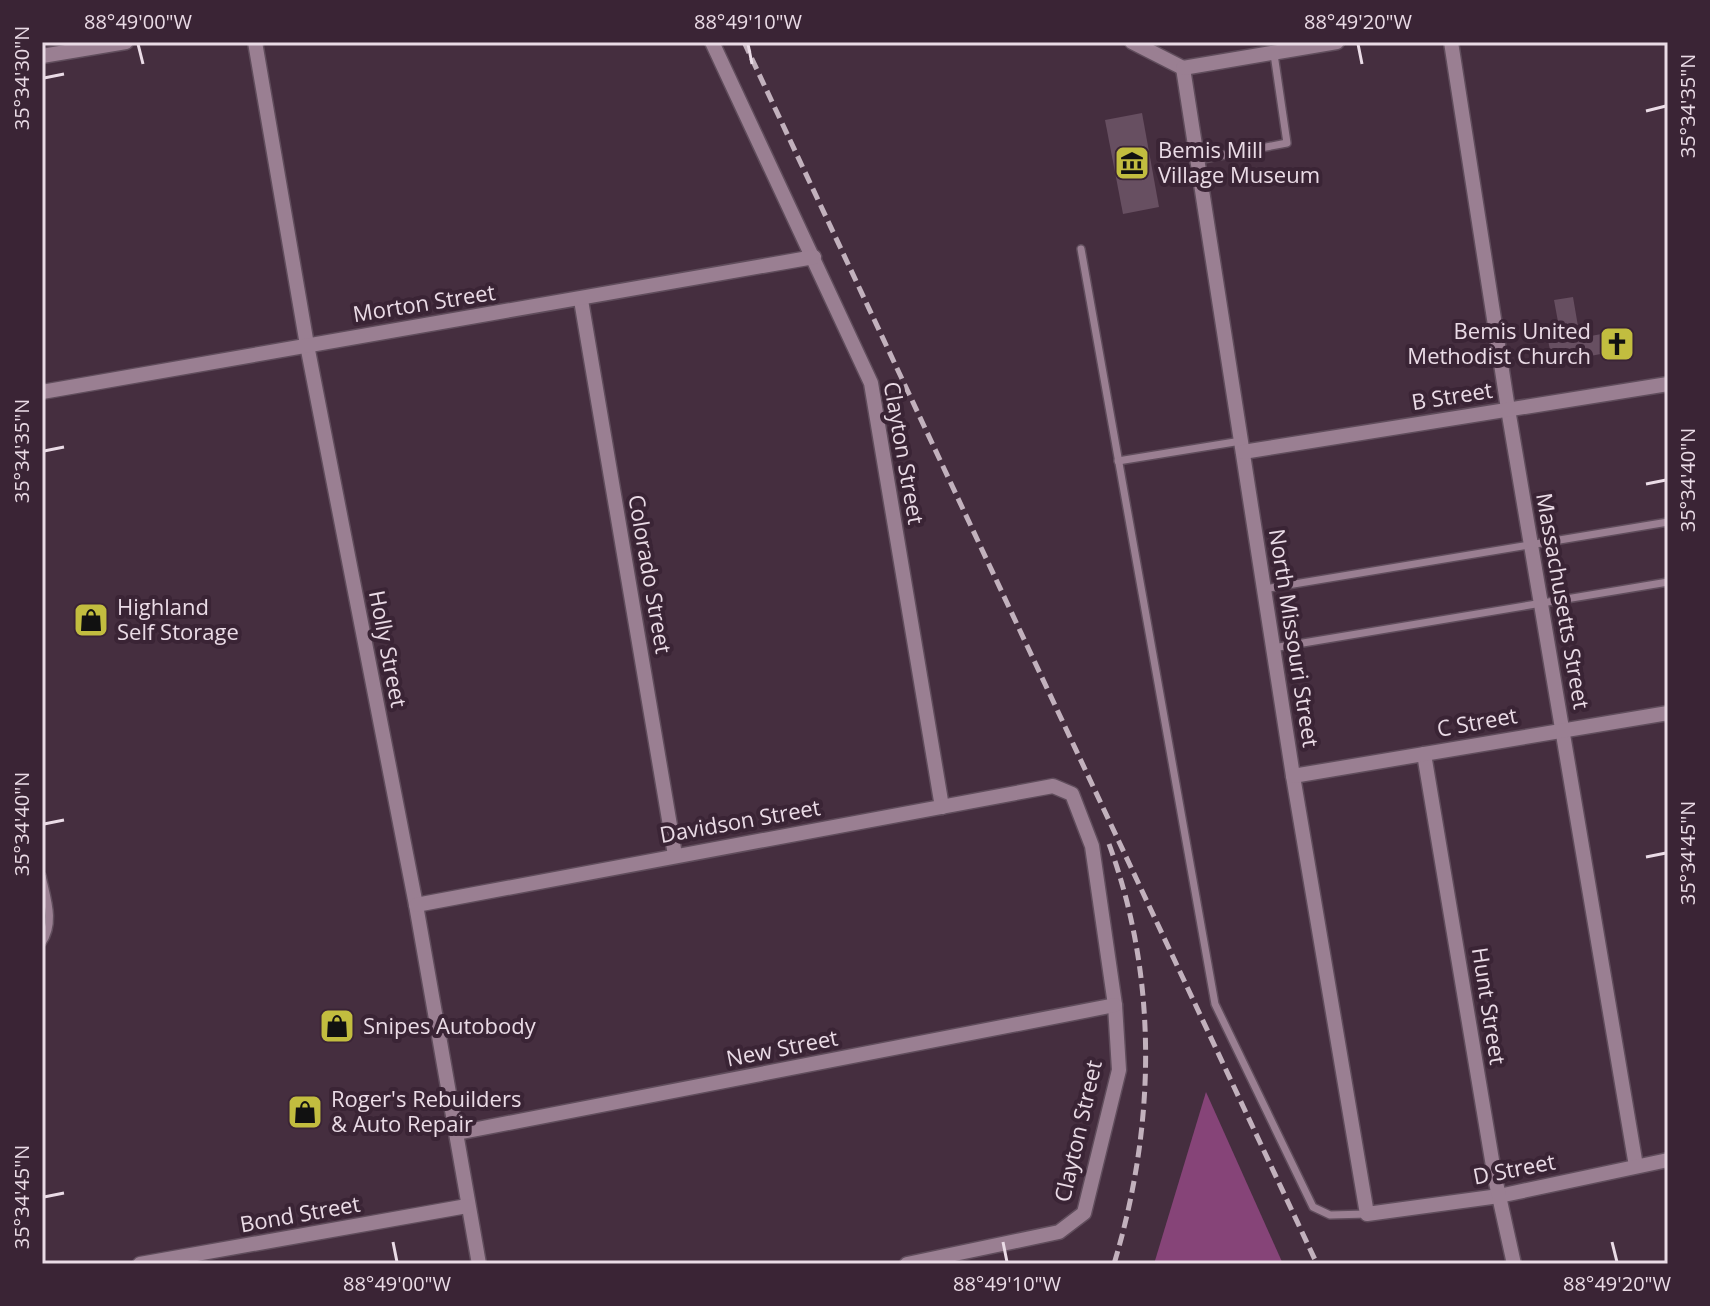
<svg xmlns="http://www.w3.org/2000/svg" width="1710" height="1306" viewBox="0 0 1710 1306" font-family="'Open Sans',sans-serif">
<rect width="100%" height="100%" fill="#452e3f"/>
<polygon fill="#864478" points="1206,1092 1283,1264 1154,1264"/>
<g fill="#674f61">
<polygon points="1142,113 1159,207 1123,214 1105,120"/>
<polygon points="1573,297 1580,338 1623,330 1627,349 1585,357 1585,362 1553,365 1548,340 1561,338 1554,300"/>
</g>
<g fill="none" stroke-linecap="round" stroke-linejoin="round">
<defs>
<g id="lane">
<polyline points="1198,160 1287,143 1274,54"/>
<polyline points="1081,249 1215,1004 1313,1207 1330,1215 1367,1214"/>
<polyline points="1118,461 1241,441"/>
<polyline points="1264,589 1668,522"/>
<polyline points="1273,648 1668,582"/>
<path d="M42,876c5,23 14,47 0,67"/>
</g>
<g id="street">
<polyline points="255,42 307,345 416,905 479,1264"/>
<polyline points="712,42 871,383 942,807"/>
<polyline points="1132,42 1183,68"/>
<polyline points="1451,42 1508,409 1636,1166"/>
<polyline points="42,56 126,42"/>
<polyline points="1183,68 1293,776 1367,1214 1499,1196 1668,1160"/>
<polyline points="1183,68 1337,42"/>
<polyline points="581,300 675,855"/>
<polyline points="42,392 814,257"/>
<polyline points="1243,452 1668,384"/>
<polyline points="1424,754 1495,1178 1514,1264"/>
<polyline points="1293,776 1668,713"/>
<polyline points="416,905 1053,786 1072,794 1092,846 1115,1005 1119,1070 1084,1213 1059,1232 907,1264"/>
<polyline points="457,1133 1115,1005"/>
<polyline points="140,1264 467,1206"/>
</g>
</defs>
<use href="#lane" stroke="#604d5c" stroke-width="10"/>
<use href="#street" stroke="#604d5c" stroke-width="17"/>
<use href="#lane" stroke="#9a7f92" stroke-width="7"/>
<use href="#street" stroke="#9a7f92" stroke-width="14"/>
<g stroke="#c2b1bd" stroke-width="5" stroke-dasharray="12 6" stroke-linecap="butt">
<polyline points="744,42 1317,1264"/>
<path d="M1109,844c50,136 46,284 5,420"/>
</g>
</g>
<path fill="none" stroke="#eadbe6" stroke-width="3" d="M138,44l5,20M748,44l4,20M1358,44l4,20M44,78l20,-4M1646,111l20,-5M44,451l20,-4M1646,484l20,-4M44,824l20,-4M1646,857l20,-4M44,1197l20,-4M393,1242l4,20M1003,1242l4,20M1612,1242l5,20"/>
<defs>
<symbol id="museum-square" viewBox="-11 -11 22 22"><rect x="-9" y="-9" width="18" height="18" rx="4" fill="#c2bd3f" stroke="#3a2435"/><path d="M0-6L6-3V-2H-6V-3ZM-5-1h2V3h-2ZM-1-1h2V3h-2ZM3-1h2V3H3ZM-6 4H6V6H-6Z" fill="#111"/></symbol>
<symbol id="church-square" viewBox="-11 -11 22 22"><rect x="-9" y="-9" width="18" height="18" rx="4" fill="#c2bd3f" stroke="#3a2435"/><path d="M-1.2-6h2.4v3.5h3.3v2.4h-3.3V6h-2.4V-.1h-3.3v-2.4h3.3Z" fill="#111"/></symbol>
<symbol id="shop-square" viewBox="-11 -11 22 22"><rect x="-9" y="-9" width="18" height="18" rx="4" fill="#c2bd3f" stroke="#3a2435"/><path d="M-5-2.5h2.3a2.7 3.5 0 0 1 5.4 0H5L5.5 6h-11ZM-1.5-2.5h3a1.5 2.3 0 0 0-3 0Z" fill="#111"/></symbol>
</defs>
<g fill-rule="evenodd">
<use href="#museum-square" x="1112" y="143" width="40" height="40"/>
<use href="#church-square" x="1597" y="324" width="40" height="40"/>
<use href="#shop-square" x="71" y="600" width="40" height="40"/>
<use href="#shop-square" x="317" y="1006" width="40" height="40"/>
<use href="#shop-square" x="285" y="1092" width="40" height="40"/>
</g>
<g text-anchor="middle" stroke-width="8" stroke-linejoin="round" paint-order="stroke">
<g font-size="22" fill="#eadbe6" stroke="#3a2435" text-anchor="start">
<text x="1158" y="158">Bemis Mill<tspan x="1158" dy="25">Village Museum</tspan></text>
<text x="1591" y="339" text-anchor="end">Bemis United<tspan x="1591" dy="25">Methodist Church</tspan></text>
<text x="117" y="615">Highland<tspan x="117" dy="25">Self Storage</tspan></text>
<text x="363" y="1034">Snipes Autobody</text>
<text x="331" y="1107">Roger's Rebuilders<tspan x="331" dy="25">&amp; Auto Repair</tspan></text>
</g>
<g font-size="22" fill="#eadbe6" stroke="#3a2435">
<text transform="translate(424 303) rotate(-9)" y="8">Morton Street</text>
<text transform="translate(1452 396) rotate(-9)" y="8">B Street</text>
<text transform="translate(904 453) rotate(80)" y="8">Clayton Street</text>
<text transform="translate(650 574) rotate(80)" y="8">Colorado Street</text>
<text transform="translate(1563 601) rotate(80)" y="8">Massachusetts Street</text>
<text transform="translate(1294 638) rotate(81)" y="8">North Missouri Street</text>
<text transform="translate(388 649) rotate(79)" y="8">Holly Street</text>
<text transform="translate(1477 722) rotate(-10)" y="8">C Street</text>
<text transform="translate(740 821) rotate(-10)" y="8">Davidson Street</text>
<text transform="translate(1489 1006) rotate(81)" y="8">Hunt Street</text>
<text transform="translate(782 1048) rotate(-11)" y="8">New Street</text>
<text transform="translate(1078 1131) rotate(-77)" y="8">Clayton Street</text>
<text transform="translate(1514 1169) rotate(-11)" y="8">D Street</text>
<text transform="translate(300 1214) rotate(-10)" y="8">Bond Street</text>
</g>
</g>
<rect width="1710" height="1306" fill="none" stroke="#3a2435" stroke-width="88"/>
<rect x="44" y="44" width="1622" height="1218" fill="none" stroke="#eadbe6" stroke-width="3"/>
<g font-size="20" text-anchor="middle" fill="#eadbe6">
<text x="138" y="29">88°49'00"W</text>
<text x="748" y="29">88°49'10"W</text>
<text x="1358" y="29">88°49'20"W</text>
<text transform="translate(22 78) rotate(-90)" y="7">35°34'30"N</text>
<text transform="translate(1688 106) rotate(-90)" y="7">35°34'35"N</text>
<text transform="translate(22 451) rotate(-90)" y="7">35°34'35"N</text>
<text transform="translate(1688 480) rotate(-90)" y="7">35°34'40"N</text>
<text transform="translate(22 824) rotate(-90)" y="7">35°34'40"N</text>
<text transform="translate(1688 853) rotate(-90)" y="7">35°34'45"N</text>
<text transform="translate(22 1197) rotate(-90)" y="7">35°34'45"N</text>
<text x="397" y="1291">88°49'00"W</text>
<text x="1007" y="1291">88°49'10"W</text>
<text x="1617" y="1291">88°49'20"W</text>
</g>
</svg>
